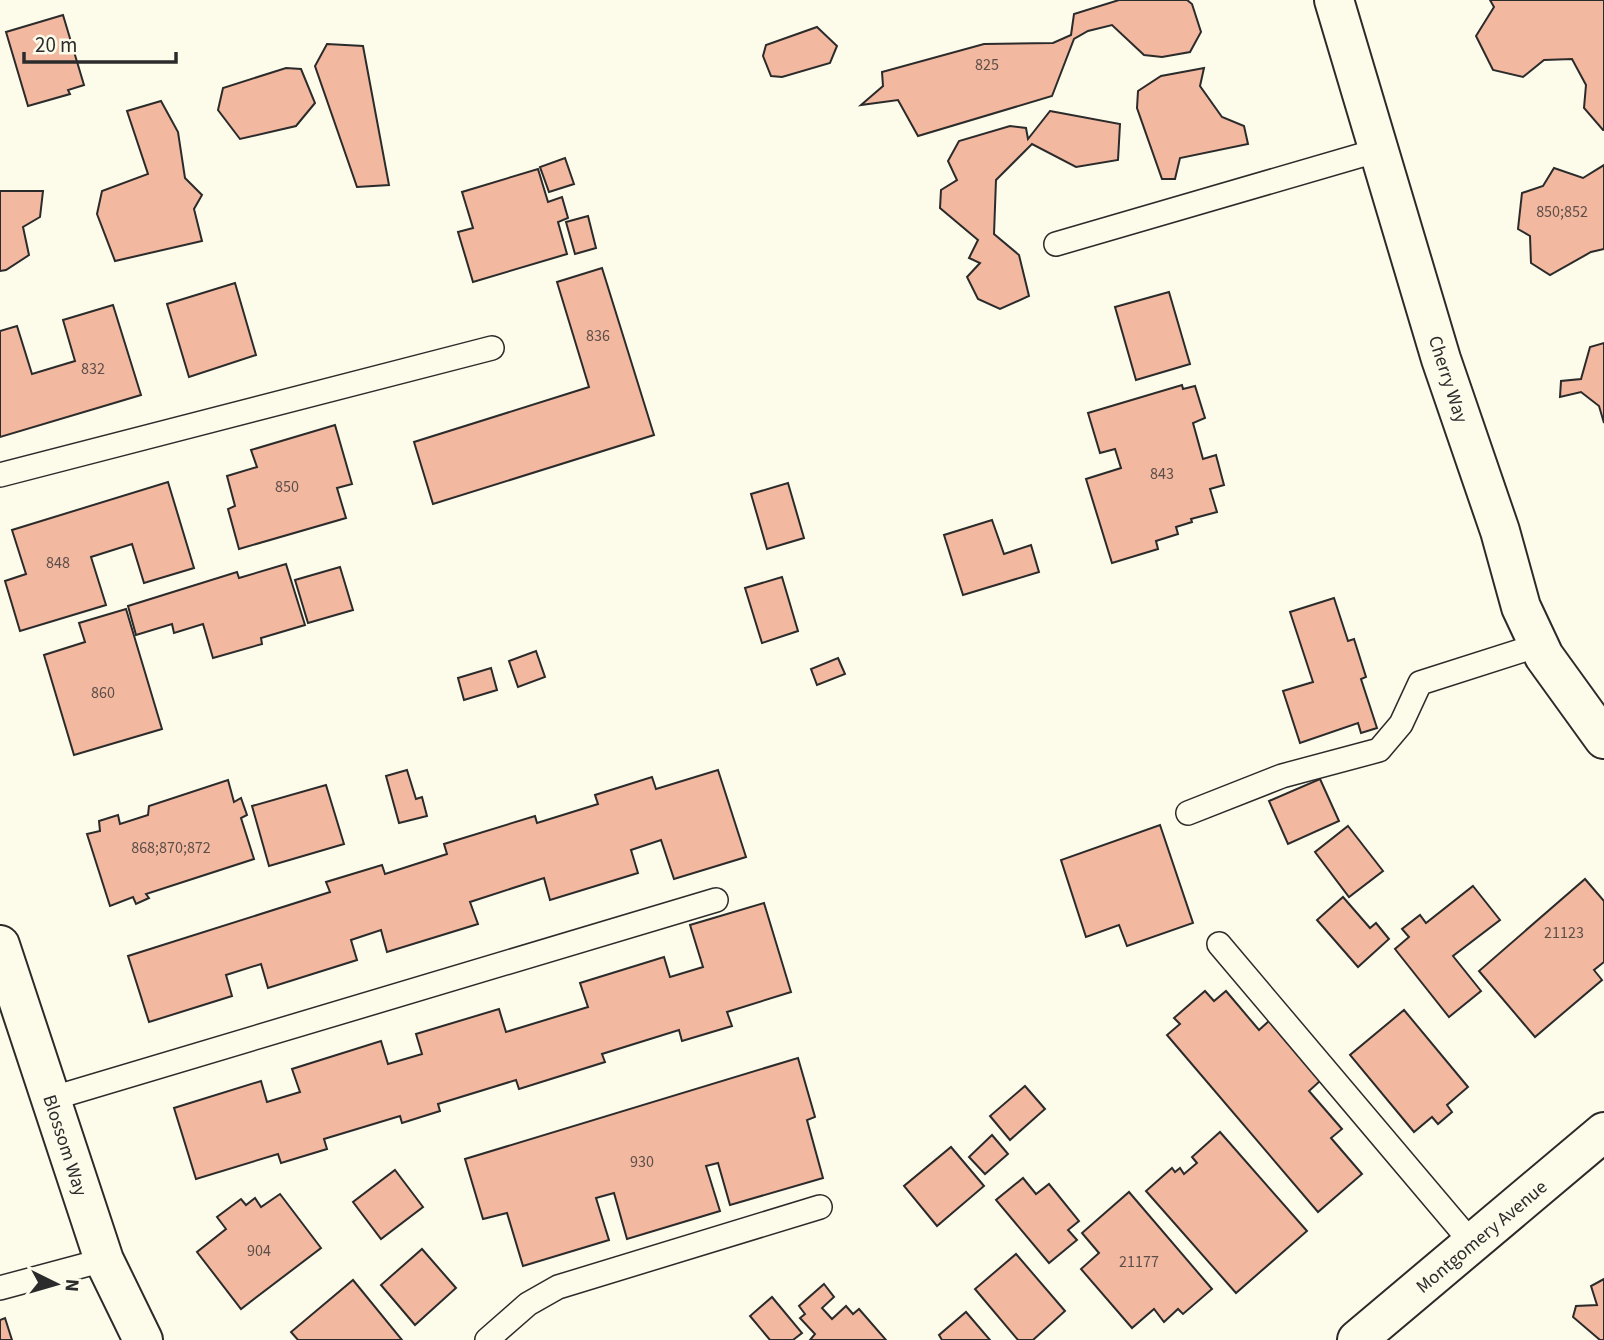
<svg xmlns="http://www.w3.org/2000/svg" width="1604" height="1340" viewBox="0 0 1604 1340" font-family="'Source Sans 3',sans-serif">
<rect width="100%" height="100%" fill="#fdfbea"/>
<g fill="#f2b8a0" stroke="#2b2b2b" stroke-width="2">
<polygon points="1119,0 1187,0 1192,4 1201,32 1190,52 1162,57 1144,55 1112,25 1088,31 1074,39 1052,96 918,136 898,100 861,105 883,86 882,72 984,44 1053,43 1071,35 1074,14"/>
<polygon points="1490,0 1604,0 1604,130 1603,130 1584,108 1586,85 1572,59 1544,60 1523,77 1493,70 1476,36 1494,7"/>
<polygon points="63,15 84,85 68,90 70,94 28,106 6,32"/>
<polygon points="817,27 837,46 830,63 782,77 771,76 763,56 766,45"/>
<polygon points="327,44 363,46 389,185 357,187 315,66"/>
<polygon points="286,68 301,69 315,103 296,126 240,139 218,110 223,88"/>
<polygon points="1204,68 1200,86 1222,117 1244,126 1248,144 1180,158 1175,179 1162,179 1137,108 1138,91 1161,76"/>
<polygon points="161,101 178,132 185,178 202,195 194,209 202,241 115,261 97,214 102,191 148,174 127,111"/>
<polygon points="1050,111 1120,124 1118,160 1076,167 1032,144 996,180 994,234 1019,255 1029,296 1000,309 978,299 967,277 980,263 969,258 978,240 940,208 941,190 957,180 948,161 959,141 1010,126 1026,128 1028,139"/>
<polygon points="565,158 574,184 549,192 540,167"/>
<polygon points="1604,165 1604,249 1591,252 1550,275 1531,263 1530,236 1518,229 1522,193 1543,186 1554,168 1583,178"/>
<polygon points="538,169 548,202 562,197 568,218 558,222 567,254 473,282 458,232 473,228 462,192"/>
<polygon points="0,191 43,191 40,217 23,227 29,255 6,270 0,271"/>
<polygon points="588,216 596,248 575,254 566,222"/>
<polygon points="602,268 654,435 433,504 414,442 589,387 557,282"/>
<polygon points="235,283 256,355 189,377 167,304"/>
<polygon points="1169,292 1190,364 1136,380 1115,307"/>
<polygon points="113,305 141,395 0,437 0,331 17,326 32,374 75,361 63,320"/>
<polygon points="1604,343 1604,423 1599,406 1581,392 1560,397 1561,381 1581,379 1590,347"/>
<polygon points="1182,385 1183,389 1195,386 1205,418 1193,423 1203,459 1216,455 1224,485 1210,489 1217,512 1191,519 1192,522 1176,527 1178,534 1156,541 1158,549 1112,563 1086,479 1121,468 1115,449 1100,453 1088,413"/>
<polygon points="335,425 352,484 337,488 346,518 239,549 228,509 235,506 227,476 257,467 251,450"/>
<polygon points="168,482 194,568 144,583 132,544 91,557 106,605 20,631 5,581 26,574 12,530"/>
<polygon points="788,483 804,538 767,549 751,494"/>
<polygon points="992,520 1004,554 1031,545 1039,572 963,595 944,535"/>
<polygon points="286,564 305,625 261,638 262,644 213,658 203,624 174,633 172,624 136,635 128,606 237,572 239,578"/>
<polygon points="340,567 353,610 308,623 295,580"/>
<polygon points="782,577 798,631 762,643 745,588"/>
<polygon points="1334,598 1348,641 1354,639 1366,677 1361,679 1377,728 1361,733 1358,723 1300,743 1283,691 1313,682 1290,612"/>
<polygon points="126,609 162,729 74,755 44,655 85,642 79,623"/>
<polygon points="536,651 545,677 518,687 509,661"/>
<polygon points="838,658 845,674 817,685 811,669"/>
<polygon points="491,668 497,690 464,700 458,678"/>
<polygon points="407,770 416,799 422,797 427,816 399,823 386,776"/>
<polygon points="718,770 746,857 674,879 661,840 631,850 638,873 550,900 544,878 470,902 478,924 387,952 381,930 351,940 357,960 268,988 261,964 226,975 232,996 149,1022 128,956 330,892 326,882 382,865 385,874 447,854 444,844 535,816 537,823 598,804 595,795 652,777 656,789"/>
<polygon points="1320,779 1339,821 1288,844 1269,801"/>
<polygon points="228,780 234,802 241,798 247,815 241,818 254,859 146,894 149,898 136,904 133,897 110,906 87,834 100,831 99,821 118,815 120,824 148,815 149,806"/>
<polygon points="326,785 344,844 269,866 252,806"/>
<polygon points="1160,825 1193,923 1127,946 1119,925 1086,937 1061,860"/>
<polygon points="1348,826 1383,871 1349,897 1315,852"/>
<polygon points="1585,879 1604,901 1604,962 1594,970 1602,980 1535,1037 1479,971"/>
<polygon points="1473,886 1500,920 1453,956 1481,991 1449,1017 1395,949 1409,937 1402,929 1420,915 1426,923"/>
<polygon points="1343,897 1370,928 1376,923 1389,939 1358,967 1317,920"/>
<polygon points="764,903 791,992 727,1012 732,1026 682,1041 679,1030 602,1054 605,1062 519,1089 516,1080 438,1104 440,1111 402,1123 400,1116 324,1139 327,1149 281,1163 278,1154 196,1179 174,1108 261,1081 267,1102 300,1092 292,1069 381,1041 388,1064 422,1054 416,1034 499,1009 506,1032 588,1007 580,983 664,957 670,977 703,967 690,925"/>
<polygon points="1205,991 1214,1001 1226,991 1259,1030 1269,1021 1320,1081 1309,1091 1342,1129 1331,1138 1362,1174 1318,1212 1167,1035 1180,1024 1174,1018"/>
<polygon points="1404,1010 1468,1087 1447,1105 1452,1112 1438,1124 1432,1117 1414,1132 1350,1055"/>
<polygon points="798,1058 815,1117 807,1120 823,1178 730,1205 718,1163 706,1166 720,1211 627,1239 614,1193 596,1198 609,1240 523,1266 507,1213 483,1219 465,1159"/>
<polygon points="1025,1086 1045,1109 1010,1140 990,1116"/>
<polygon points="1220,1132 1307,1231 1236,1293 1146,1191 1172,1168 1175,1172 1180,1168 1184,1174 1197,1163 1192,1157"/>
<polygon points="992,1135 1008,1154 985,1174 969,1157"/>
<polygon points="951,1147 984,1186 937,1226 904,1186"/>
<polygon points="395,1170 423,1207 381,1239 353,1202"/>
<polygon points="1023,1178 1036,1194 1049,1184 1079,1221 1068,1230 1077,1240 1049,1263 996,1200"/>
<polygon points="1129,1192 1212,1289 1183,1314 1178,1309 1164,1322 1154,1309 1132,1328 1081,1269 1099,1253 1082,1233"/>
<polygon points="280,1194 321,1248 241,1309 197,1252 226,1229 217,1217 241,1199 246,1205 255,1198 261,1207"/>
<polygon points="422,1249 456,1288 415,1325 381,1285"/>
<polygon points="1016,1254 1065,1311 1033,1340 1018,1340 975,1289"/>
<polygon points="1604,1279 1604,1340 1600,1340 1573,1317 1576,1306 1597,1305 1591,1286"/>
<polygon points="353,1280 402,1340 298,1340 291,1332"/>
<polygon points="824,1284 834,1297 822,1308 832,1319 846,1306 853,1314 859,1309 886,1340 810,1340 815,1334 800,1318 805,1314 799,1306"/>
<polygon points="772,1297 802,1333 793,1340 770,1340 750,1316"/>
<polygon points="966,1312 990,1340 942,1340 939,1335"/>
<polygon points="5,1318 12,1340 0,1340 0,1320"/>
</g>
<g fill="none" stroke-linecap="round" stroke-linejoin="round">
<defs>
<g id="lane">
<polyline points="1056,244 1379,150"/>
<polyline points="0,475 492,348"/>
<polyline points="1188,813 1282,776 1379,750 1401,724 1420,683 1539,645"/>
<polyline points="1219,944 1472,1243"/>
<polyline points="50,1099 716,900"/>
<polyline points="0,1288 104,1260"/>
<polyline points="487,1340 528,1304 558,1287 820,1207"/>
</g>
<g id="street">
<polyline points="1334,0 1441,359 1500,531 1521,607 1544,656 1604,739"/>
<polyline points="0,945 104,1260 143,1340"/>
<polyline points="1357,1340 1604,1132"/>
</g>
</defs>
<use href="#lane" stroke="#2b2b2b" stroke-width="26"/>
<use href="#street" stroke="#2b2b2b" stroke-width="42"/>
<use href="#lane" stroke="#fdfbea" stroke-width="23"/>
<use href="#street" stroke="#fdfbea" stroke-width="38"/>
</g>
<g text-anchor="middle" stroke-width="5" stroke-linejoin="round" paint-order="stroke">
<g font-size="16" fill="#5d4e48">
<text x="987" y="70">825</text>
<text x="1562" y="217">850;852</text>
<text x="598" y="341">836</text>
<text x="93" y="374">832</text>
<text x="1162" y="479">843</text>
<text x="287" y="492">850</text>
<text x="58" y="568">848</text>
<text x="103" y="698">860</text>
<text x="171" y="853">868;870;872</text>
<text x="1564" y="938">21123</text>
<text x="642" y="1167">930</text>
<text x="259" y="1256">904</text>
<text x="1139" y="1267">21177</text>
</g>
<g font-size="19" fill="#2b2b2b" stroke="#fdfbea">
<text transform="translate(1449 379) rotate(72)" y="7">Cherry Way</text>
<text transform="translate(66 1145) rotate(72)" y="7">Blossom Way</text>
<text transform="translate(1481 1236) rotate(-40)" y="7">Montgomery Avenue</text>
</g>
</g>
<g transform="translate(56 1284) rotate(95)" stroke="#fdfbea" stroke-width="5" paint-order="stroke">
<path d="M0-5L12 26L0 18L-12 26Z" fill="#2b2b2b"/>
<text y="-10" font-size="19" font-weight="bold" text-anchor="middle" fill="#2b2b2b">N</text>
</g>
<path d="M24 52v10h152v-10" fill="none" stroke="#2b2b2b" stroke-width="3.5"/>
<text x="35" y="52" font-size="21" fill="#2b2b2b" stroke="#fdfbea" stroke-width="5" paint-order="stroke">20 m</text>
</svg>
